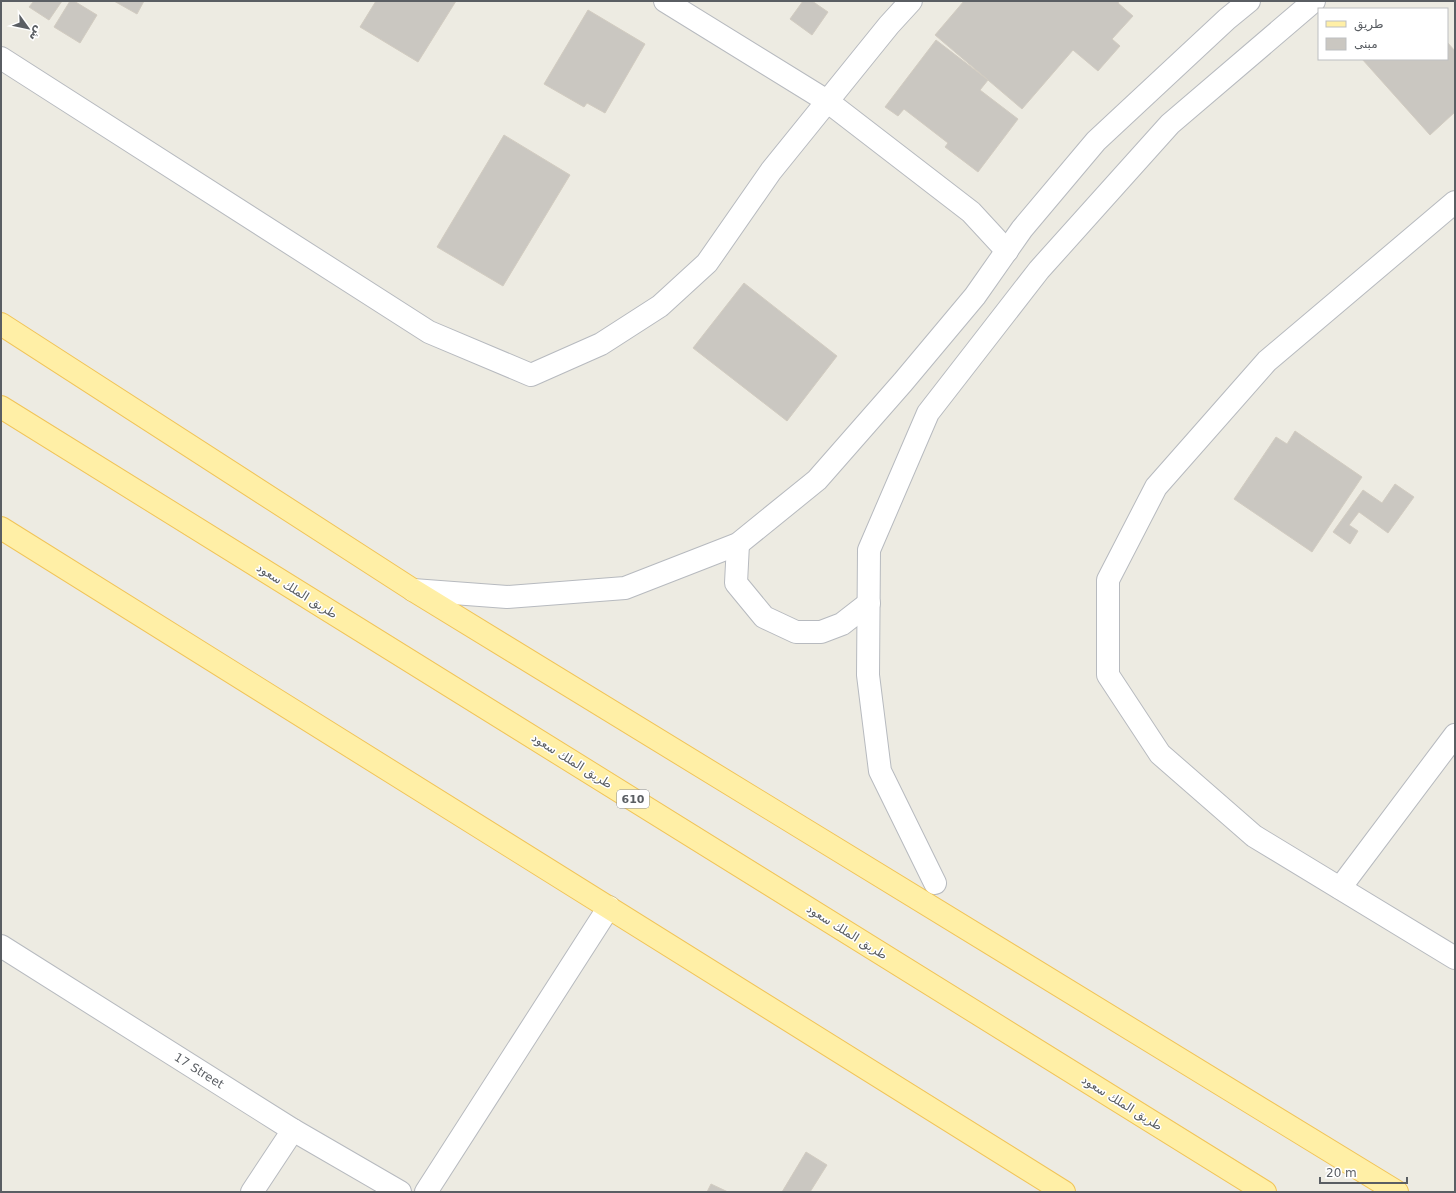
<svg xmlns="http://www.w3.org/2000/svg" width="1456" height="1193" viewBox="0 0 1456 1193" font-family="'DejaVu Sans','Noto Sans Arabic',sans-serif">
<rect width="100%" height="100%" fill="#edebe2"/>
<g fill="#cac7c1" stroke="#d2ccc1">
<polygon points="34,1 62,1 49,20 29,7"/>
<polygon points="70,1 74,1 97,15 80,43 54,27"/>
<polygon points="114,1 144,1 137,14"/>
<polygon points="376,1 456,1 418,62 360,27"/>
<polygon points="803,1 812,1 828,12 812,35 790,19"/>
<polygon points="964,1 1119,1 1118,3 1133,16 1112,39 1120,46 1098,71 1073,50 1022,109 935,35"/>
<polygon points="588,10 645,44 605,113 587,103 584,107 544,84"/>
<polygon points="936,40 988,80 980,90 1018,119 978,172 945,147 948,143 904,109 898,116 885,107"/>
<polygon points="1447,42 1455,51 1455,112 1430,135 1362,59 1447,59"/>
<polygon points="504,135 570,175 503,286 437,247"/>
<polygon points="744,283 837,356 787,421 693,348"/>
<polygon points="1295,431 1362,477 1312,552 1234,499 1276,437 1287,444"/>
<polygon points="1395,484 1414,497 1388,533 1359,512 1349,525 1358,531 1350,544 1333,532 1363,490 1382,503"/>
<polygon points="806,1152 827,1165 810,1192 782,1192"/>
<polygon points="711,1184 728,1192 707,1192"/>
</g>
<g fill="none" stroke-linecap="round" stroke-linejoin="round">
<defs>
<g id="minor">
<polyline points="665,1 827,101 971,212 1007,251"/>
<polyline points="1,58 429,332 531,375 601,344 660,306 707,263 771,171 889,25 911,1"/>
<polyline points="1455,202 1267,361 1156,487 1108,580 1108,675 1160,754 1254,836 1455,958"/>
<polyline points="738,544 736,583 764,617 796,632 821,632 842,624 869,603"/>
<polyline points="413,590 507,597 625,588 738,544 817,480 903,382 975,296 1022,229 1096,141 1227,19 1249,1"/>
<polyline points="935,883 880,771 868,675 869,550 928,413 1039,270 1170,124 1314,1"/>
<polyline points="1340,888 1455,735"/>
<path id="s1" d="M1,946l292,184 107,62"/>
<polyline points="252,1192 293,1130"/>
<polyline points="426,1192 609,907"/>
</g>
<g id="primary">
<polyline points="1,324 413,590 1397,1192"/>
<polyline points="1,407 1265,1192"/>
<polyline points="1,528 1064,1192"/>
</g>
</defs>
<use href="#minor" stroke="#b7babf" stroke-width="24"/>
<use href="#primary" stroke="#f1c458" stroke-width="24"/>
<use href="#minor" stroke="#fff" stroke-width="22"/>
<use href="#primary" stroke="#ffefa6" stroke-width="22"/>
</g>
<g text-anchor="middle" stroke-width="3" stroke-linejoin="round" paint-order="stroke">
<rect fill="#fff" stroke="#8c8e92" stroke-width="1" x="617" y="790" width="32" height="18" rx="3"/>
<g font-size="11" font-weight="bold" fill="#5a5e63">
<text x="633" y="803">610</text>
</g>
<g font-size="12" fill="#5a5e63" stroke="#fff">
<text transform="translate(297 591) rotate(32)" y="4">طريق الملك سعود</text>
<text transform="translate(572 761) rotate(32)" y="4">طريق الملك سعود</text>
<text transform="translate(847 932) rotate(32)" y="4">طريق الملك سعود</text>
<text dy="4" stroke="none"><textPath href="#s1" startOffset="234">17 Street</textPath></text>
<text transform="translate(1122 1103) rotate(32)" y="4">طريق الملك سعود</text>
</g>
</g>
<rect width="1456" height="1193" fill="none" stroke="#5a5e63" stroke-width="4"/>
<rect x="1318" y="8" width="130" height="52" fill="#ffffff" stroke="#bdbfc1"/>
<rect x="1326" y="21" width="20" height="6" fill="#ffefa6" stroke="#bdbfc1"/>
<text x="1354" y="28" font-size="12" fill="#5a5e63">طريق</text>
<rect x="1326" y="38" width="20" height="12" fill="#cac7c1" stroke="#bdbfc1"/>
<text x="1354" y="48" font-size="12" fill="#5a5e63">مبنى</text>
<g transform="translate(28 28) rotate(123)" stroke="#ffffff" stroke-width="3" paint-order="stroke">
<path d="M0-3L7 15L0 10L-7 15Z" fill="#5a5e63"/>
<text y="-6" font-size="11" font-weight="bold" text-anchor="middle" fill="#5a5e63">ش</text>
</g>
<path d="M1320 1177v6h87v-6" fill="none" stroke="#5a5e63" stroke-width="2"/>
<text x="1326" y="1177" font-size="12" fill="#5a5e63" stroke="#ffffff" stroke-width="3" paint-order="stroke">20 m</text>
</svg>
